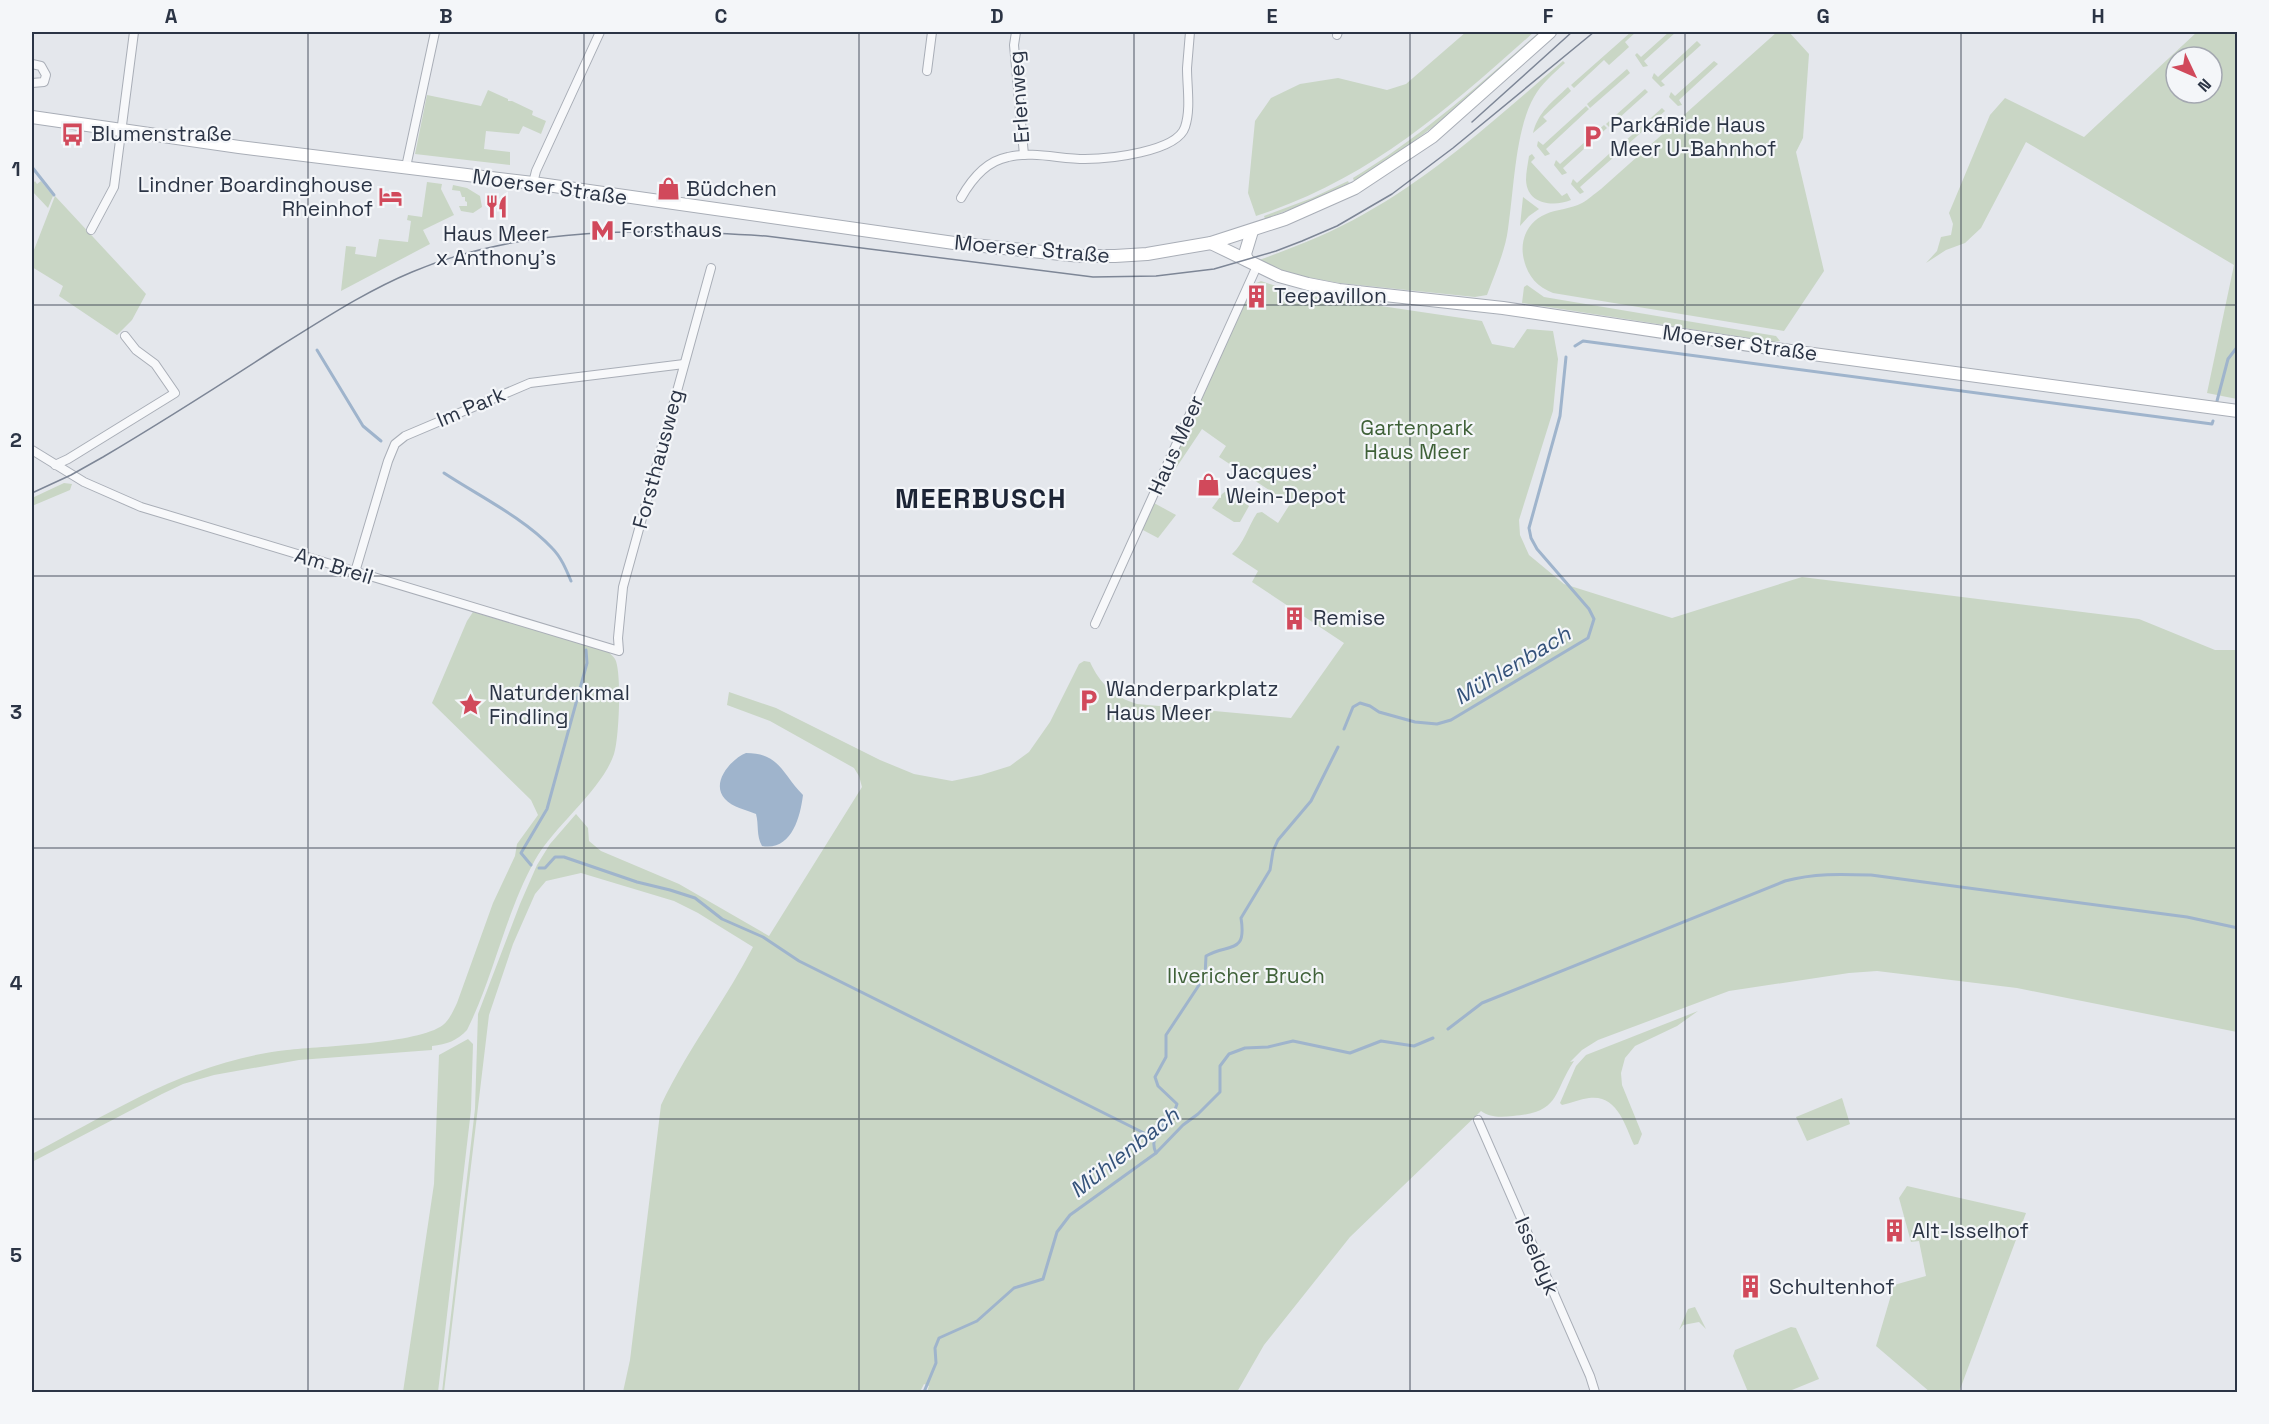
<svg xmlns="http://www.w3.org/2000/svg" width="2269" height="1424" viewBox="0 0 2269 1424" font-family="'Space Grotesk',sans-serif">
<rect width="100%" height="100%" fill="#e4e7ec"/>
<g fill="#c9d6c5" fill-rule="evenodd">
<path d="M1466,32h68c-89,79 -162,146 -278,184l-8,-23 7,-72 16,-23 29,-14 38,-6 49,12 19,-6z"/>
<path d="M1539,32h4c-60,54 -119,108 -189,149l-1,-3c68,-41 126,-93 186,-146z"/>
<polygon points="1631,32 1636,32 1625,42 1629,47 1609,65 1604,60 1574,88 1571,85"/>
<polygon points="1669,32 1676,32 1644,61 1648,66 1643,67 1635,55 1637,53 1641,57"/>
<path d="M1777,32h12l20,22 -6,84 -7,14 28,119 -40,60 -231,-38c-15,-6 -25,-16 -29,-33 -5,-19 3,-38 22,-46 11,-5 25,-5 36,-11 6,-3 12,-9 19,-14z"/>
<path d="M2197,32h40v367l-30,-6 27,-128 -208,-123 -45,86 -16,15 -19,7 -20,13 11,-12 4,-14 10,-2 2,-11 -4,-11 41,-98 15,-17 79,39zM2176,57h36v36h-36z"/>
<polygon points="1697,41 1701,45 1661,81 1665,85 1661,87 1652,78 1654,73 1658,77"/>
<path d="M1563,61l2,2c-11,10 -24,21 -31,34 -19,33 -20,94 -26,132 -3,23 -13,44 -21,66l-12,2 -136,-14 -49,-9 -31,-14c36,-13 72,-27 105,-46 72,-40 136,-99 199,-153z"/>
<polygon points="1714,61 1718,64 1679,100 1682,105 1678,106 1669,97 1671,92 1675,96"/>
<polygon points="1627,69 1630,73 1590,108 1587,104"/>
<path d="M1568,87l3,4 -28,26 4,4 -14,12c5,-21 20,-32 35,-46z"/>
<polygon points="1645,89 1648,92 1609,127 1606,124"/>
<polygon points="488,90 508,99 508,101 512,101 533,111 532,115 546,121 541,134 523,126 519,134 486,131 484,149 510,152 510,165 415,154 427,95 481,106"/>
<polygon points="1586,106 1589,109 1546,149 1550,154 1545,156 1537,146 1538,141 1543,145"/>
<polygon points="1662,108 1665,111 1626,146 1623,143"/>
<polygon points="1604,125 1607,128 1563,168 1567,173 1562,175 1554,165 1556,160 1560,164"/>
<polygon points="1620,144 1624,148 1580,187 1584,192 1580,194 1571,184 1573,179 1577,183"/>
<path d="M1532,154l3,4 -4,4 31,34 5,-3 4,7c-17,7 -44,5 -45,-20 0,-8 2,-17 3,-24z"/>
<polygon points="35,181 37,184 41,181 53,196 48,208 32,191 32,185"/>
<polygon points="1348,181 1349,183 1312,201 1265,219 1264,216 1312,198"/>
<polygon points="427,182 442,184 441,189 454,215 423,230 430,244 341,291 346,246 356,247 355,254 376,257 379,239 408,242 411,221 407,220 408,215 422,217"/>
<polygon points="453,185 467,188 480,196 482,207 473,213 461,211 459,206 467,206 467,202 465,201 465,197 462,197 460,191 452,190"/>
<polygon points="55,196 146,294 132,320 117,335 59,296 63,286 32,267 32,255"/>
<polygon points="1523,197 1539,209 1529,216 1520,226"/>
<path d="M1261,281l39,13 182,27 10,23 22,4 13,-19 26,2 5,28 -5,52 -34,109 1,15 9,20 35,29 108,34 130,-41 337,42 76,31h22v382l-220,-44 -140,-17 -28,2 -120,18 -131,49 -16,10 -12,12 4,-1c-22,33 -13,51 -61,55 -11,1 -23,2 -32,-5l-131,126 -86,108 -27,47h-310l2,-6 -5,-2 -4,8h-297l7,-32 31,-255c26,-55 64,-104 92,-158l-55,-34 -24,-12 -93,-28 -35,8 -11,13 -22,50 -24,71 -45,377h-2l33,-283 3,-95 42,-110 17,-39 13,-21 26,-30 12,14 1,13 12,10 78,33 90,52 93,-149 -3,-11 -5,-8 -84,-47 -43,-16 2,-13 47,16 104,52 34,14 38,7 29,-6 29,-9 19,-14 21,-30 29,-58 5,-3 6,1c10,22 24,35 47,42l154,14 53,-75 -92,-61 6,-11 -26,-17c12,-11 16,-27 25,-41l5,-1 16,11 12,-19 -71,-47 7,-11 -24,-17 -30,45 -7,-2 87,-187z"/>
<polygon points="1527,285 1544,297 1776,336 1780,341 1774,342 1522,303 1524,287"/>
<polygon points="64,483 72,484 70,490 32,506 32,498"/>
<polygon points="1226,491 1249,506 1240,522 1234,522 1212,508 1222,494"/>
<polygon points="1154,503 1176,515 1158,538 1141,529"/>
<path d="M473,612l136,40c2,3 4,4 6,7 7,12 4,81 -1,95 -12,36 -59,71 -79,106 -30,54 -41,116 -68,170 -10,11 -20,14 -35,16v4l-133,10 -85,15 -31,9 -21,10 -130,68v-8c84,-44 158,-93 255,-104 34,-4 131,-6 156,-25 7,-6 10,-14 14,-22l36,-100 22,-47 2,-12 21,-29 -7,-15 -99,-97 35,-82z"/>
<path d="M1698,1011l-21,15 -42,20 -10,12 -4,15 1,12 20,49 -4,10 -4,1c-9,-20 -17,-51 -45,-47 -9,1 -18,5 -27,7l-2,-2 16,-37 10,-11z"/>
<polygon points="468,1039 473,1044 471,1110 438,1392 403,1392 434,1184 439,1055"/>
<polygon points="1842,1098 1850,1124 1807,1141 1796,1117"/>
<polygon points="1907,1186 2026,1213 1959,1392 1930,1392 1876,1346 1894,1285 1926,1276 1919,1241 1911,1242 1899,1198"/>
<polygon points="1695,1307 1706,1329 1699,1322 1683,1325 1679,1330 1688,1309"/>
<polygon points="1791,1327 1796,1328 1819,1379 1787,1392 1748,1392 1733,1356 1735,1350"/>
</g>
<path fill="#9fb4cc" d="M746,753c34,0 36,21 57,42 -3,24 -12,56 -41,51 -6,-11 -3,-21 -6,-32 -10,-4 -24,-7 -31,-15 -15,-16 6,-40 21,-46z"/>
<g fill="none" stroke-linecap="round" stroke-linejoin="round">
<g stroke="#9fb4cc" stroke-width="3">
<polyline points="32,167 54,195"/>
<polyline points="1575,346 1583,341 2212,424 2213,421"/>
<polyline points="317,350 363,426 381,441"/>
<polyline points="2217,401 2228,359 2238,346"/>
<path d="M444,473c35,23 80,45 108,75 9,9 14,21 19,33"/>
<polyline points="1344,729 1353,707 1360,703 1370,706 1379,712 1415,722 1437,724 1451,720 1588,638 1594,619 1589,609 1537,549 1531,538 1529,528 1560,416 1566,357"/>
<polyline points="531,865 521,853 547,809 587,663 586,650"/>
<polyline points="539,868 545,868 555,857 564,857 637,882 670,890 695,898 722,919 763,937 799,961 1154,1138"/>
<path d="M1448,1029l34,-26 303,-122c29,-8 56,-7 86,-6l316,42 51,11"/>
<path d="M1156,1153c-10,-21 17,-31 21,-49l-19,-18 -3,-9 11,-20v-22l39,-59 1,-20c23,-13 41,-1 35,-38l29,-48 3,-19 5,-11 33,-39 27,-54"/>
<polyline points="924,1392 936,1363 935,1348 939,1338 977,1321 1014,1288 1043,1279 1057,1232 1070,1215 1156,1153 1183,1125 1198,1114 1220,1092 1220,1066 1229,1054 1245,1048 1268,1047 1293,1041 1350,1053 1381,1041 1414,1046 1433,1038"/>
</g>
<defs>
<g id="minor">
<polyline points="1016,32 1014,45 1024,155"/>
<polyline points="1337,35 1338,32"/>
<polyline points="32,64 41,66 46,75 44,82 32,83"/>
<polyline points="927,71 932,32"/>
<polyline points="406,167 435,32"/>
<polyline points="533,183 536,171 600,32"/>
<path d="M961,198c10,-18 26,-37 47,-41 25,-6 52,2 77,2 23,0 92,-7 100,-32 6,-18 2,-40 2,-59 1,-12 2,-24 3,-36"/>
<polyline points="91,230 114,187 134,32"/>
<polyline points="32,450 84,482 141,507 619,651 618,638 623,587 711,268"/>
<polyline points="55,465 68,459 175,393 155,364 136,350 125,336"/>
<polyline points="355,572 388,461 395,444 405,436 530,383 684,364"/>
<polyline points="1095,624 1257,266"/>
<polyline points="1478,1120 1590,1376 1595,1392"/>
</g>
<g id="secondary">
<polyline points="32,117 239,147 533,183 954,243 1081,256 1115,256 1147,254 1211,243 1285,219 1355,188 1432,137 1550,32"/>
<polyline points="1211,243 1279,276 1308,284 1339,290 1503,308 1783,350 2238,411"/>
<polyline points="1247,260 1245,254 1252,231"/>
</g>
</defs>
<use href="#minor" stroke="#a9aeb7" stroke-width="10"/>
<use href="#secondary" stroke="#a9aeb7" stroke-width="14"/>
<use href="#minor" stroke="#f7f8fa" stroke-width="8"/>
<use href="#secondary" stroke="#fff" stroke-width="12"/>
<g stroke="#7d8696" stroke-width="1.5">
<polyline points="1472,122 1572,32"/>
<path d="M32,493l39,-18 32,-18c59,-35 117,-72 174,-109 44,-27 87,-56 135,-76 111,-47 236,-43 354,-36l327,41 63,-1 58,-7 62,-18 26,-10 35,-15 55,-32 61,-46 141,-116"/>
</g>
</g>
<path fill="none" stroke="#2b3445" stroke-width="1.5" stroke-opacity="0.55" d="M308,32v1360M584,32v1360M859,32v1360M1134,32v1360M1410,32v1360M1685,32v1360M1961,32v1360M32,305h2206M32,576h2206M32,848h2206M32,1119h2206"/>
<defs>
<symbol id="bus-bare" viewBox="-9 -9 18 18"><path d="M-5-6H5V4H4V6H2V4H-2V6H-4V4H-5ZM-3.5-4V0h7V-4ZM-3.5 1.2v1.5H-2V1.2ZM2 1.2v1.5H3.5V1.2Z" fill="#d1495b" stroke="#f4f6f9" stroke-width="2.5" paint-order="stroke"/></symbol>
<symbol id="parking-bare" viewBox="-9 -9 18 18"><path d="M-3.5-5.5H1a3.5 3.5 0 0 1 0 7H-1V5.5H-3.5ZM-1-3.4V-.6H.8a1.4 1.4 0 0 0 0-2.8Z" fill="#d1495b" stroke="#f4f6f9" stroke-width="2.5" paint-order="stroke"/></symbol>
<symbol id="shop-bare" viewBox="-9 -9 18 18"><path d="M-5-2.5h2.3a2.7 3.5 0 0 1 5.4 0H5L5.5 6h-11ZM-1.5-2.5h3a1.5 2.3 0 0 0-3 0Z" fill="#d1495b" stroke="#f4f6f9" stroke-width="2.5" paint-order="stroke"/></symbol>
<symbol id="hotel-bare" viewBox="-9 -9 18 18"><path d="M-6-4.5h1.5V1H6V5H4.5V3h-9V5H-6ZM-4 0a1.8 1.8 0 1 1 3.6 0ZM.5 0V-2.5h3Q6-2.5 6 0Z" fill="#d1495b" stroke="#f4f6f9" stroke-width="2.5" paint-order="stroke"/></symbol>
<symbol id="restaurant-bare" viewBox="-9 -9 18 18"><path d="M-5-6h1v4h1v-4h1v4h1v-4h1v5L-1.5 .5V6h-2V.5L-5-1ZM5-6V6H3V1.5H1.5Q1.5-4 5-6Z" fill="#d1495b" stroke="#f4f6f9" stroke-width="2.5" paint-order="stroke"/></symbol>
<symbol id="metro-bare" viewBox="-9 -9 18 18"><path d="M-5.5 5V-5H-3L0 0L3-5H5.5V5H3V-.5L0 4L-3-.5V5Z" fill="#d1495b" stroke="#f4f6f9" stroke-width="2.5" paint-order="stroke"/></symbol>
<symbol id="building-bare" viewBox="-9 -9 18 18"><path d="M-4-6H4V6H1V3H-1V6H-4ZM-2.5-4.3h1.7v1.8h-1.7ZM.8-4.3h1.7v1.8H.8ZM-2.5-1h1.7V.8h-1.7ZM.8-1h1.7V.8H.8Z" fill="#d1495b" stroke="#f4f6f9" stroke-width="2.5" paint-order="stroke"/></symbol>
<symbol id="sight-bare" viewBox="-9 -9 18 18"><path d="M0-6L1.8-2.2L6-1.7L2.9 1.2L3.7 5.4L0 3.3L-3.7 5.4L-2.9 1.2L-6-1.7L-1.8-2.2Z" fill="#d1495b" stroke="#f4f6f9" stroke-width="2.5" paint-order="stroke"/></symbol>
</defs>
<g fill-rule="evenodd">
<use href="#bus-bare" x="56" y="118" width="33" height="33"/>
<use href="#parking-bare" x="1576" y="120" width="33" height="33"/>
<use href="#shop-bare" x="652" y="172" width="33" height="33"/>
<use href="#hotel-bare" x="374" y="180" width="33" height="33"/>
<use href="#restaurant-bare" x="480" y="190" width="33" height="33"/>
<use href="#metro-bare" x="586" y="214" width="33" height="33"/>
<use href="#building-bare" x="1240" y="280" width="33" height="33"/>
<use href="#shop-bare" x="1192" y="468" width="33" height="33"/>
<use href="#building-bare" x="1278" y="602" width="33" height="33"/>
<use href="#parking-bare" x="1072" y="684" width="33" height="33"/>
<use href="#sight-bare" x="454" y="688" width="33" height="33"/>
<use href="#building-bare" x="1878" y="1214" width="33" height="33"/>
<use href="#building-bare" x="1734" y="1270" width="33" height="33"/>
</g>
<g text-anchor="middle" stroke-width="4.5" stroke-linejoin="round" paint-order="stroke">
<g font-size="21" fill="#2b3445" stroke="#f4f6f9">
<text transform="translate(1019 97) rotate(-94)" y="7">Erlenweg</text>
<text transform="translate(550 187) rotate(8)" y="7">Moerser Straße</text>
<text transform="translate(1032 249) rotate(5)" y="7">Moerser Straße</text>
<text transform="translate(1740 343) rotate(8)" y="7">Moerser Straße</text>
<text transform="translate(471 407) rotate(-23)" y="7">Im Park</text>
<text transform="translate(1176 445) rotate(-66)" y="7">Haus Meer</text>
<text transform="translate(658 459) rotate(-75)" y="7">Forsthausweg</text>
<text transform="translate(334 566) rotate(17)" y="7">Am Breil</text>
<text transform="translate(1537 1256) rotate(67)" y="7">Isseldyk</text>
</g>
<g font-size="21" fill="#2b3445" stroke="#f4f6f9" text-anchor="start">
<text x="1610" y="132">Park&amp;Ride Haus<tspan x="1610" dy="24">Meer U-Bahnhof</tspan></text>
<text x="91" y="141">Blumenstraße</text>
<text x="373" y="192" text-anchor="end">Lindner Boardinghouse<tspan x="373" dy="24">Rheinhof</tspan></text>
<text x="686" y="196">Büdchen</text>
<text x="621" y="237">Forsthaus</text>
<text x="496" y="241" text-anchor="middle">Haus Meer<tspan x="496" dy="24">x Anthony's</tspan></text>
<text x="1274" y="303">Teepavillon</text>
<text x="1226" y="479">Jacques’<tspan x="1226" dy="24">Wein-Depot</tspan></text>
<text x="1313" y="625">Remise</text>
<text x="1106" y="696">Wanderparkplatz<tspan x="1106" dy="24">Haus Meer</tspan></text>
<text x="489" y="700">Naturdenkmal<tspan x="489" dy="24">Findling</tspan></text>
<text x="1912" y="1238">Alt-Isselhof</text>
<text x="1769" y="1294">Schultenhof</text>
</g>
<g font-size="21" fill="#3f6138" stroke="#f4f6f9">
<text x="1417" y="435">Gartenpark<tspan x="1417" dy="24">Haus Meer</tspan></text>
<text x="1246" y="983">Ilvericher Bruch</text>
</g>
<g font-size="22" font-style="italic" fill="#34527a" stroke="#f4f6f9">
<text transform="translate(1512 665) rotate(-31)" y="8">Mühlenbach</text>
<text transform="translate(1124 1152) rotate(-38)" y="8">Mühlenbach</text>
</g>
<g font-size="27" font-weight="bold" letter-spacing="1.5" fill="#1d2536" stroke="#f4f6f9">
<text x="981" y="508">MEERBUSCH</text>
</g>
</g>
<rect width="2269" height="1424" fill="none" stroke="#f4f6f9" stroke-width="66"/>
<g transform="translate(2194 75) rotate(134)"><circle r="28" fill="#f4f6f9" stroke="#a4a8b1" stroke-width="1.5"/>
<path d="M0-4.5L10 22L0 15L-10 22Z" fill="#d1495b"/>
<text y="-9" font-size="16" font-weight="bold" text-anchor="middle" fill="#2b3445">N</text>
</g>
<rect x="33" y="33" width="2203" height="1358" fill="none" stroke="#2b3445" stroke-width="2"/>
<g font-size="20" text-anchor="middle" font-weight="bold" fill="#2b3445">
<text x="171" y="23">A</text>
<text x="446" y="23">B</text>
<text x="721" y="23">C</text>
<text x="997" y="23">D</text>
<text x="1272" y="23">E</text>
<text x="1548" y="23">F</text>
<text x="1823" y="23">G</text>
<text x="2098" y="23">H</text>
<text x="16" y="176">1</text>
<text x="16" y="447">2</text>
<text x="16" y="719">3</text>
<text x="16" y="990">4</text>
<text x="16" y="1262">5</text>
</g>
</svg>
